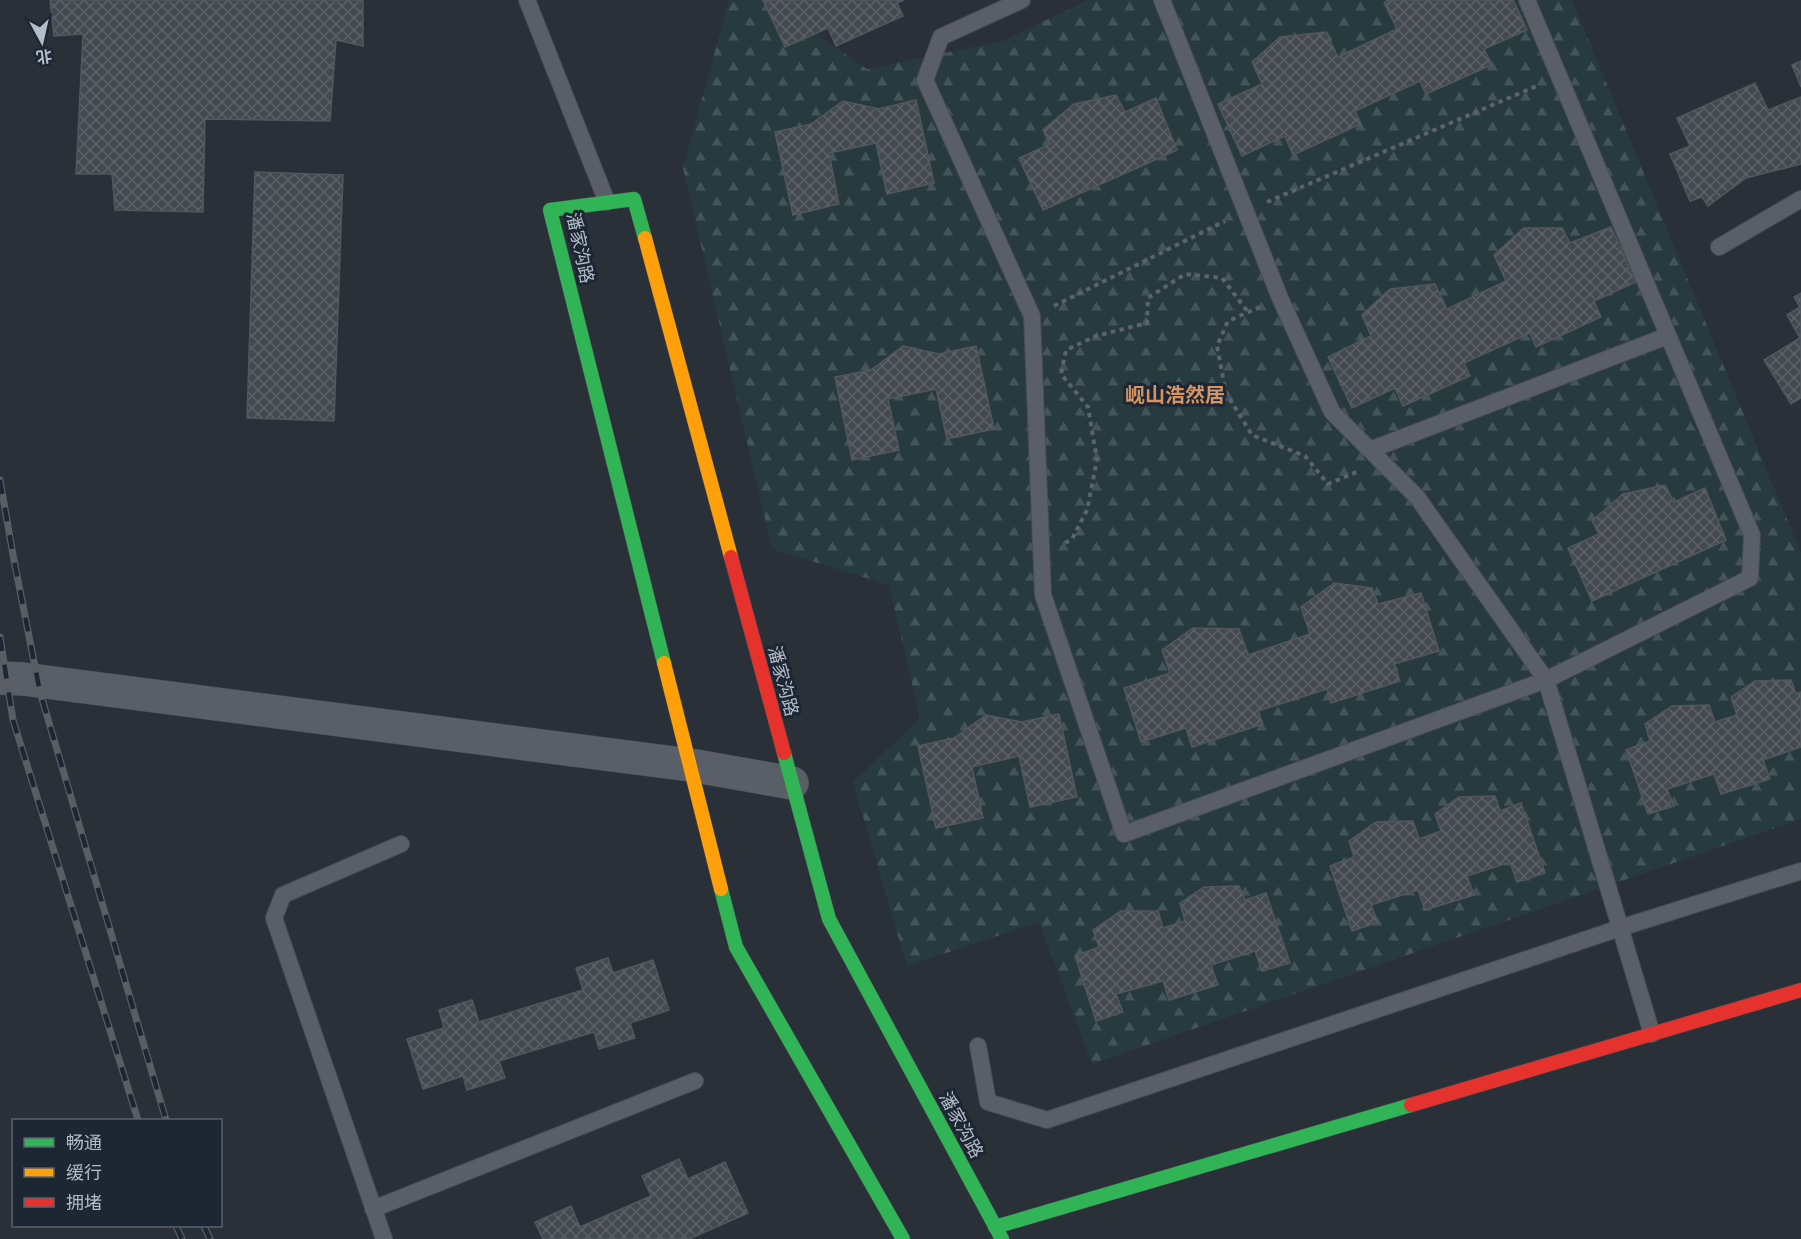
<svg xmlns="http://www.w3.org/2000/svg" width="1801" height="1239" viewBox="0 0 1801 1239" font-family="'Space Grotesk','Noto Sans SC',sans-serif">
<defs>
<pattern id="forest-firs" width="22" height="20" patternUnits="userSpaceOnUse" patternTransform="scale(1.5)"><rect width="22" height="20" fill="#273a3e"/><path d="M5 1l3.5 6h-7zM16 11l3.5 6h-7z" fill="#445559"/></pattern>
<pattern id="building-cross-hatch" width="8" height="8" patternUnits="userSpaceOnUse" patternTransform="scale(1.5)"><rect width="8" height="8" fill="#444950"/><path d="M0 0l8 8M0 8l8-8" fill="none" stroke="#5d6168"/></pattern>
</defs>
<rect width="100%" height="100%" fill="#2a3038"/>
<polygon fill="url(#forest-firs)" points="729,0 766,0 867,69 1003,41 1088,0 1572,0 1801,553 1801,819 1092,1064 1039,922 907,966 853,782 920,718 889,585 772,549 683,168"/>
<g fill="url(#building-cross-hatch)" stroke="#52575f" stroke-width="1.5">
<polygon points="50,0 363,0 363,46 336,40 330,121 205,119 203,212 115,210 112,174 76,174 83,34 54,36"/>
<polygon points="763,0 904,0 897,3 903,16 836,46 828,28 785,47"/>
<polygon points="1388,0 1513,0 1527,30 1484,49 1492,65 1426,94 1420,81 1355,111 1361,124 1293,155 1285,136 1242,156 1218,104 1262,84 1252,62 1280,37 1326,32 1338,57 1397,29 1384,3"/>
<polygon points="1801,61 1801,87 1792,65"/>
<polygon points="1755,83 1768,110 1801,97 1801,164 1746,178 1708,206 1702,197 1690,201 1670,154 1690,146 1677,118"/>
<polygon points="1116,95 1125,112 1156,98 1177,150 1043,210 1019,158 1050,144 1043,130 1074,104"/>
<polygon points="916,100 934,183 887,194 876,143 829,153 839,204 793,215 775,132 811,124 843,101 879,109"/>
<polygon points="255,172 343,175 334,421 247,418"/>
<polygon points="1611,227 1636,282 1594,301 1601,317 1536,347 1530,333 1464,363 1470,376 1403,406 1395,388 1352,408 1328,357 1371,336 1362,315 1390,289 1435,284 1447,309 1506,281 1494,255 1524,228 1562,228 1570,243"/>
<polygon points="1801,293 1801,398 1791,404 1764,360 1800,338 1787,315 1800,307 1794,297"/>
<polygon points="903,346 939,354 976,346 994,429 947,439 936,389 888,399 899,450 852,460 835,377 871,370"/>
<polygon points="1665,485 1674,502 1705,488 1726,540 1592,601 1568,548 1599,534 1592,521 1623,494"/>
<polygon points="1334,583 1372,588 1378,604 1421,593 1439,651 1394,664 1400,681 1331,703 1327,689 1258,711 1263,724 1192,747 1186,728 1141,742 1124,688 1170,673 1162,650 1193,628 1239,629 1248,655 1310,634 1301,607"/>
<polygon points="1791,680 1796,694 1801,692 1801,747 1763,760 1770,779 1721,794 1714,774 1667,789 1674,806 1648,814 1626,750 1650,741 1645,724 1672,706 1709,705 1715,722 1737,715 1731,697 1755,681"/>
<polygon points="1059,714 1077,797 1030,807 1019,756 972,767 983,818 936,828 918,746 954,738 986,715 1022,722"/>
<polygon points="1495,796 1500,811 1521,803 1545,873 1517,882 1510,862 1467,876 1474,895 1425,910 1418,890 1371,905 1378,922 1352,931 1330,866 1354,857 1349,841 1376,822 1413,821 1419,839 1441,831 1435,814 1459,797"/>
<polygon points="1239,886 1245,900 1266,893 1290,963 1262,971 1255,951 1211,965 1218,985 1169,1000 1163,981 1116,994 1123,1012 1096,1021 1075,956 1099,947 1093,930 1121,911 1158,911 1163,928 1185,921 1180,903 1204,887"/>
<polygon points="608,958 613,973 653,960 669,1010 630,1023 635,1038 599,1049 594,1032 499,1061 505,1078 467,1090 463,1076 423,1089 407,1039 444,1028 439,1010 472,1000 479,1022 583,990 576,968"/>
<polygon points="679,1159 688,1179 725,1162 748,1213 689,1239 543,1239 535,1222 571,1206 580,1227 651,1196 642,1176"/>
</g>
<g fill="none" stroke-linecap="round" stroke-linejoin="round">
<defs>
<g id="lane">
<polyline points="527,0 607,202"/>
<polyline points="1022,0 941,37 925,80 1032,316 1043,595 1124,834 1546,680 1750,578 1752,535 1527,0"/>
<polyline points="1162,0 1280,298 1332,412 1417,497 1546,680 1652,1034"/>
<polyline points="1719,247 1801,199"/>
<polyline points="1370,450 1667,336"/>
<polyline points="978,1046 988,1102 1047,1120 1620,928 1801,871"/>
<polyline points="373,1209 695,1081"/>
<polyline points="384,1239 274,918 283,895 401,844"/>
</g>
<polyline id="street" points="0,678 23,679 690,765 792,783"/>
<g id="fast">
<polyline points="645,238 634,199 550,210 664,663"/>
<polyline points="784,753 829,919 1002,1239"/>
<polyline points="721,889 736,947 903,1239"/>
<polyline points="995,1227 1411,1105"/>
</g>
<g id="slow">
<polyline points="645,238 731,557"/>
<polyline points="664,663 721,889"/>
</g>
<g id="jam">
<polyline points="731,557 784,753"/>
<polyline points="1411,1105 1801,990"/>
</g>
</defs>
<use href="#lane" stroke="#484c53" stroke-width="18"/>
<use href="#street" stroke="#484c53" stroke-width="34"/>
<use href="#fast" stroke="#484c53" stroke-width="15"/>
<use href="#slow" stroke="#484c53" stroke-width="15"/>
<use href="#jam" stroke="#484c53" stroke-width="15"/>
<g stroke="#5d636a" stroke-width="4" stroke-dasharray="4.5 4.5" stroke-linecap="butt">
<polyline points="1267,202 1539,85"/>
<polyline points="1054,306 1225,221"/>
<polyline points="1260,307 1228,321 1217,346 1226,393 1252,435 1305,456 1328,484 1359,471"/>
<polyline points="1065,543 1072,539 1087,510 1097,460 1088,407 1061,374 1066,350 1096,336 1147,323 1148,298 1185,274 1222,278 1248,312"/>
</g>
<use href="#lane" stroke="#5a5e66" stroke-width="16"/>
<use href="#street" stroke="#5a5e66" stroke-width="33"/>
<use href="#fast" stroke="#30b455" stroke-width="14"/>
<use href="#slow" stroke="#ff9f0a" stroke-width="14"/>
<use href="#jam" stroke="#e5322d" stroke-width="14"/>
<defs>
<g id="rail">
<polyline points="0,480 13,555 40,692 166,1120"/>
<polyline points="0,637 13,720 138,1120"/>
<polyline points="176,1226 182,1239"/>
<polyline points="204,1226 210,1239"/>
</g>
</defs>
<use href="#rail" stroke="#595d64" stroke-width="7"/>
<use href="#rail" stroke="#1d2633" stroke-width="4.5" stroke-dasharray="14" stroke-linecap="butt"/>
</g>
<g text-anchor="middle" stroke-width="6" stroke-linejoin="round" paint-order="stroke">
<g font-size="18" fill="#b4bcc9" stroke="#1d2633">
<text transform="translate(580 248) rotate(78)" y="6">潘家沟路</text>
<text transform="translate(783 681) rotate(75)" y="6">潘家沟路</text>
<text transform="translate(961 1125) rotate(62)" y="6">潘家沟路</text>
</g>
<g font-size="20" font-weight="bold" fill="#d59563" stroke="#1d2633">
<text x="1175" y="402">岘山浩然居</text>
</g>
</g>
<rect x="12" y="1119" width="210" height="108" fill="#1d2633" stroke="#59626f" stroke-width="1.5"/>
<rect x="24" y="1138" width="30" height="9" fill="#30b455" stroke="#59626f" stroke-width="1.5"/>
<text x="66" y="1149" font-size="18" fill="#b4bcc9">畅通</text>
<rect x="24" y="1168" width="30" height="9" fill="#ff9f0a" stroke="#59626f" stroke-width="1.5"/>
<text x="66" y="1179" font-size="18" fill="#b4bcc9">缓行</text>
<rect x="24" y="1198" width="30" height="9" fill="#e5322d" stroke="#59626f" stroke-width="1.5"/>
<text x="66" y="1209" font-size="18" fill="#b4bcc9">拥堵</text>
<g transform="translate(42 42) rotate(172)" stroke="#1d2633" stroke-width="4.5" paint-order="stroke">
<path d="M0-4.5L10 22L0 15L-10 22Z" fill="#b4bcc9"/>
<text y="-9" font-size="16" font-weight="bold" text-anchor="middle" fill="#b4bcc9">北</text>
</g>
</svg>
